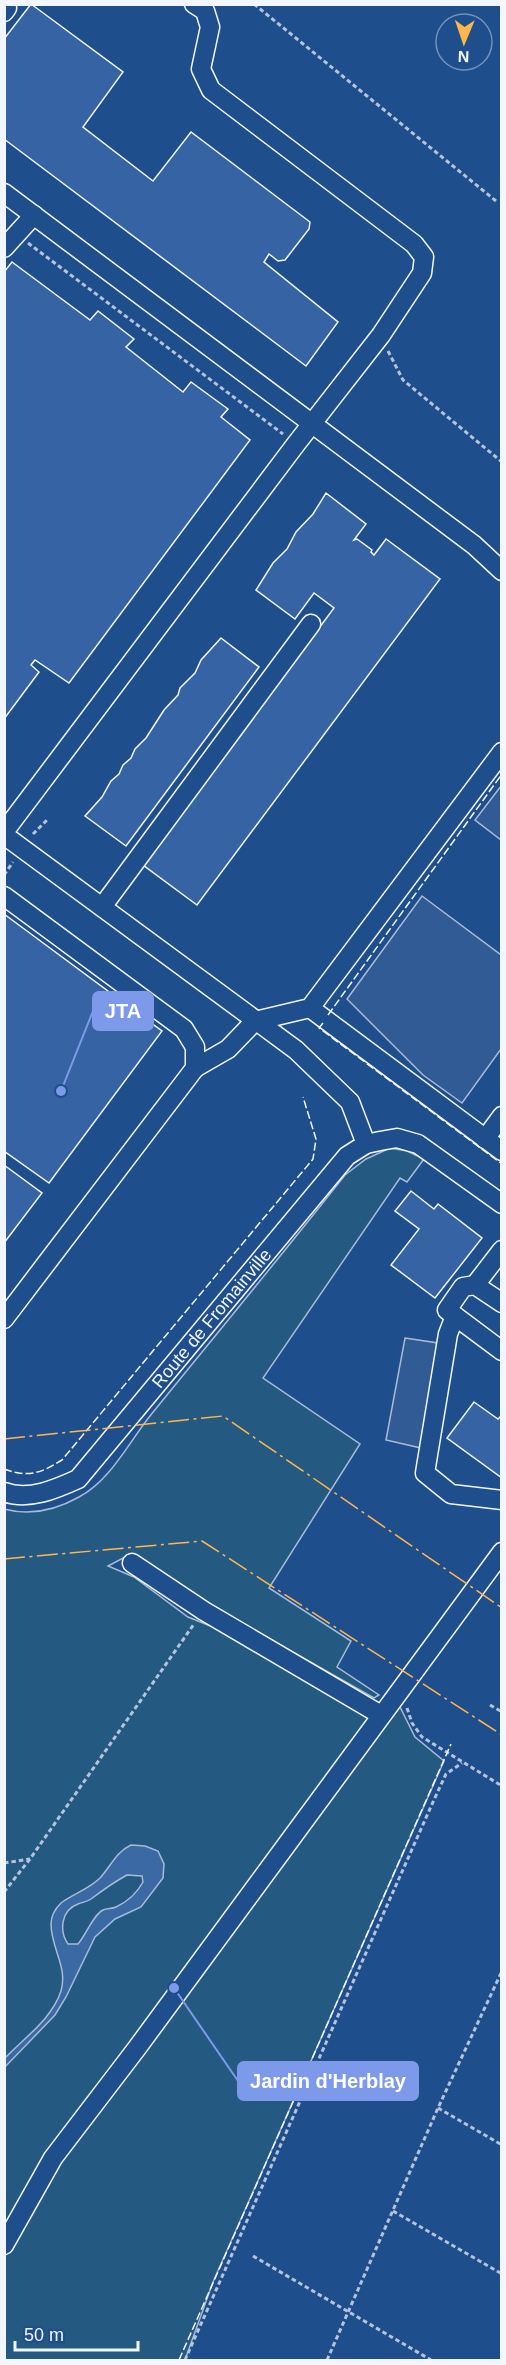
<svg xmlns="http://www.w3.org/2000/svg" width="506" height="2365" viewBox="0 0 506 2365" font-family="Arial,sans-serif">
<rect width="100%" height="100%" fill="#1f4e8c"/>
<path fill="#245a82" stroke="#a8bbd7" stroke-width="1.5" d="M390,1148l17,3 17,8 -17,23 -7,-4 -137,200 97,66 -91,144 82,53 -14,26 42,28 -5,3 -154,-87 -81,-52 -14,-2 -17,9 26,11 54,40 30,12 134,77 46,-3 17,34 29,24 -231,521 -28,78h-180l-1,-851c26,7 52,1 75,-12 31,-16 50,-55 71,-81 65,-80 131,-160 195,-241l21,-16z"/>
<g fill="#305b95" stroke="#a8bbd7" stroke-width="1.5">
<polygon points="501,786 501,840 475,820"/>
<polygon points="422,896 501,955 501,1049 462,1103 423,1075 347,999"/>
<polygon points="405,1338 438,1343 421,1448 386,1440"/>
</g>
<path fill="#3b69a3" stroke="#a8bbd7" stroke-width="1.5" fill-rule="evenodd" d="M131,1845l14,1 13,5 6,13 -1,14 -22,29 -26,12 -20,18 -29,60 -11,18 -50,52v-9c19,-20 47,-39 56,-67 7,-24 -10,-43 -10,-67 0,-8 5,-16 10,-21 12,-9 28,-14 39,-25 11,-12 16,-26 31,-33zM127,1875l15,1 1,6c-6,11 -14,19 -27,25 -4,2 -9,1 -13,3 -10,5 -17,25 -25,34h-10c-9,-13 -7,-34 10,-40 5,-2 9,-2 13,-5 12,-9 23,-17 36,-24z"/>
<g fill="#3563a3" stroke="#f2f6ff" stroke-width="1.5">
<polygon points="31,4 123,72 83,127 153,181 191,132 310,222 309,229 285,260 278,261 269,254 264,262 338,322 306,366 4,139 4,39"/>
<polygon points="12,262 90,320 98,311 134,339 126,347 183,392 191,382 228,409 221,417 250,440 69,683 35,660 31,665 39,672 4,719 4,272"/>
<polygon points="326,493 366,524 354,540 357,539 372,550 371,552 374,555 386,539 440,579 197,905 143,865 334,608 314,593 295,619 256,590 273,563 287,549 296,532 313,514"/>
<polygon points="221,638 259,667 126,846 85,816 102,797 111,781 119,774 123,765 131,758 135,749 146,738 164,710 178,695 180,688 195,673 201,660"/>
<polygon points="4,914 162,1031 49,1183 4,1151"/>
<polygon points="4,1165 42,1193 4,1243"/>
<polygon points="411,1191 434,1209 438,1204 482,1238 435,1298 391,1265 419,1229 395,1211"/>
<polygon points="474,1402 498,1419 502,1415 502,1478 447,1438"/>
</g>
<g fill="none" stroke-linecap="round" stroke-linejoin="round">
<defs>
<g id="minor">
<polyline points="4,12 7,8"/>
<polyline points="4,193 474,545 502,571"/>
<polyline points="4,248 34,215"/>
<polyline points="4,832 296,444 381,335 422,273 424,257 414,244 211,90 201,69 210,27 205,11 194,4"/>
<polyline points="4,835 296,1050 350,1102 366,1144"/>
<polyline points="4,896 184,1029 195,1047 195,1068 4,1319"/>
<polyline points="102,907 311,624"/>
<polyline points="310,1008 502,1151"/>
<polyline points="195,1068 228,1049 255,1021 310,1008 502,752"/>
<polyline points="485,1139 502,1116"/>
<polyline points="475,1285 502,1250"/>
<polyline points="502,1303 475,1285 463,1287 447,1310 502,1351"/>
<polyline points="455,1316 448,1334 425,1473 451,1494 502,1500"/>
<path id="s1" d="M4,1492c25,9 52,-3 74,-13l269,-323 19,-12 14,-3 17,-3 21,6 84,60"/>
<polyline points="132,1563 204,1611 381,1715"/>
<polyline points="4,2245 53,2158 137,2048 502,1552"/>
</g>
</defs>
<use href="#minor" stroke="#f2f6ff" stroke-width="21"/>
<g stroke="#b3c4dc" stroke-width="3" stroke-dasharray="4.5 3" stroke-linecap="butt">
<polyline points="254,4 496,201"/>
<polyline points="28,243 283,434"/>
<polyline points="388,351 403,380 502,462"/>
<polyline points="33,834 47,820"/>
<polyline points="4,875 13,862"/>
<polyline points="490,1705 502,1712"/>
<polyline points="407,1708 412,1723 422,1737 502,1786"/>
<polyline points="4,1863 30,1859"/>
<polyline points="4,1892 30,1859 194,1624"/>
<polyline points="438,2108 502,2145"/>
<polyline points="393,2211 502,2274"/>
<polyline points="253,2256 431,2360"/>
<polyline points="185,2360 433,1802 446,1774 462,1763"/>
<polyline points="327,2360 438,2108 502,1971"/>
</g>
<use href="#minor" stroke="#1f4e8c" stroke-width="18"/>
<g stroke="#f2f6ff" stroke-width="1.5" stroke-dasharray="8 3" stroke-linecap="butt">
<polyline points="328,1015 502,774"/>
<polyline points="323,1023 319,1028 502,1164"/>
<path d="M4,1469c25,9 37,4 58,-9l251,-301 3,-20 -13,-42"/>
<polyline points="179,2360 451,1744"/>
</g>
<g stroke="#ffb74d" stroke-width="1.5" stroke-dasharray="21 4.5 3 4.5" stroke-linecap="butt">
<polyline points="4,1439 223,1416 502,1608"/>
<polyline points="4,1559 202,1541 502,1735"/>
</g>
</g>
<g text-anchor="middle" stroke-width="4.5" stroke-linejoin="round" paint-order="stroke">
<g font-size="18" fill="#f2f6ff" stroke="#1f4e8c">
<text dy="6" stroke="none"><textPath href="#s1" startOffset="286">Route de Fromainville</textPath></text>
</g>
</g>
<path fill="none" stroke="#7d9aea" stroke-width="2" d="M61 1091L93 1011M174 1988L238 2081"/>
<g fill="#7d9aea" stroke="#1f4e8c" stroke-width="2">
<circle cx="61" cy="1091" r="6"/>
<circle cx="174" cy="1988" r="6"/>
</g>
<g fill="#7d9aea" stroke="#7d9aea" stroke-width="2">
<rect x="93" y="992" width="60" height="38" rx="6"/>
<rect x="238" y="2062" width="180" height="38" rx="6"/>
</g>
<g font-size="20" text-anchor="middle" font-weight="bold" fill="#fff">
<text x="123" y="1018">JTA</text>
<text x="328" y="2088">Jardin d'Herblay</text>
</g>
<rect width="506" height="2365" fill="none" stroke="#f2f6ff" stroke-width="12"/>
<g transform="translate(464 42) rotate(182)"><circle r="28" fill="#1f4e8c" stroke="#7391ba" stroke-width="1.5"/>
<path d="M0-4.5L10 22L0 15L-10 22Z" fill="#ffb74d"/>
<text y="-9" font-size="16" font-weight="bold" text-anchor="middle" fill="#f2f6ff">N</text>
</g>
<path d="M15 2341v9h123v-9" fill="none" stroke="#f2f6ff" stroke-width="3"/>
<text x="24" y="2341" font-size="18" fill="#f2f6ff" stroke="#1f4e8c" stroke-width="4.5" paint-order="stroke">50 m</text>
</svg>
